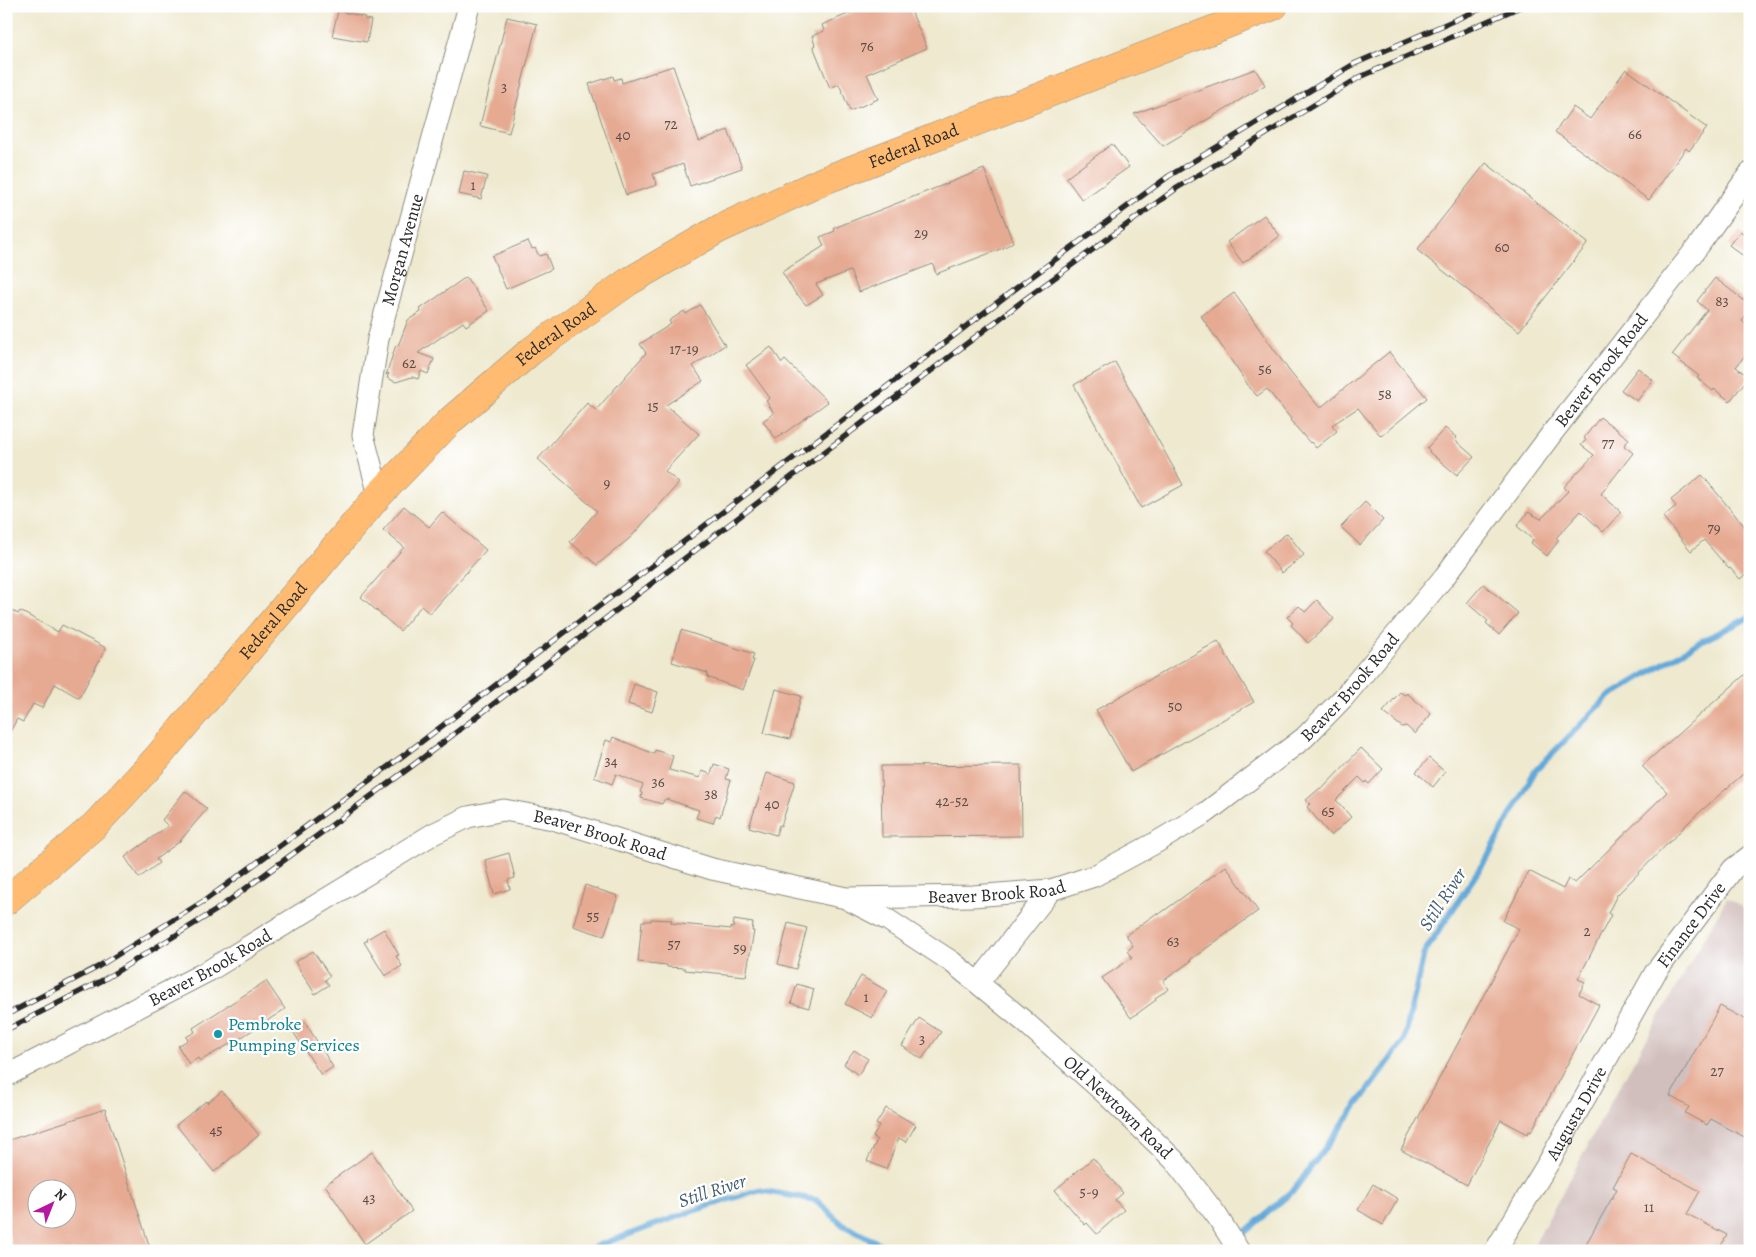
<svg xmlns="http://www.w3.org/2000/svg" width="1756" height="1257" viewBox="0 0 1756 1257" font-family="Alegreya,serif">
<rect width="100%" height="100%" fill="#fff"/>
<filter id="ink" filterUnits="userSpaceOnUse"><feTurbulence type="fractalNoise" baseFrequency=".02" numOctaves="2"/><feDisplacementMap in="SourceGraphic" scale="10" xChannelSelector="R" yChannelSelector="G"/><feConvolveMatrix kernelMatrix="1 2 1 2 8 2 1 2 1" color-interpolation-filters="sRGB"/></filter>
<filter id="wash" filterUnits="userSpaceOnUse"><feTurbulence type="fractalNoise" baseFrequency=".0096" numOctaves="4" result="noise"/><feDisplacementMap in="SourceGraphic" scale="20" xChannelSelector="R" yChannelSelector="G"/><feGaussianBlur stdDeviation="1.12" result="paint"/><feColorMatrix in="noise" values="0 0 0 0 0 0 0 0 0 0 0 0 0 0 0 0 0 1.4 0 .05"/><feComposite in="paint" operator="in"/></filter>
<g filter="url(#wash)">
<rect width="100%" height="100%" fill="#eee9cf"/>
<polygon fill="#d1bfbd" points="1727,898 1750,911 1750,1251 1531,1251 1613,1098"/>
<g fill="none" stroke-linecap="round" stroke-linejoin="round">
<g stroke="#64a9da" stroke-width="6">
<polyline points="588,1251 597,1246 690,1212 758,1190 816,1200 843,1225 893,1251"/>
<polyline points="1223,1251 1294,1190 1404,1041 1424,953 1490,853 1535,771 1608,697 1696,644 1750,617"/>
</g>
</g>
<g id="blocks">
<g fill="#e6aa93" fill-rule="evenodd">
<polygon points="867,6 909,6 927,48 867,74 878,99 850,111 839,84 830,88 813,46 815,45 812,36 824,31 822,25 824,24"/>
<polygon points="338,11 365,17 364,19 371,20 367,42 332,36"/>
<polygon points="507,17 537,24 509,133 480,126"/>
<polygon points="673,66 699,141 728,130 742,168 690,186 683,164 653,174 657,185 626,195 589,84 613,76 614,80 621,78 622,83"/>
<polygon points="1255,69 1265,85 1163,146 1134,114"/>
<polygon points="1626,69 1707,128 1689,151 1686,148 1649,200 1555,132 1573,107 1590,119"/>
<polygon points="1112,144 1129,167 1082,200 1066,178"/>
<polygon points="1486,163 1588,243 1519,331 1417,250"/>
<polygon points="984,169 1013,242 1003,248 941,272 936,274 933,264 859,292 850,271 816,284 823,295 806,305 798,295 797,296 782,272 824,246 820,237 835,231 834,228"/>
<polygon points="464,171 487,176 481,199 459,194"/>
<polygon points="1264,215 1280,236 1243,263 1227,242"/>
<polygon points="1740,231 1750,238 1750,261 1729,245"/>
<polygon points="528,241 532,249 535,248 539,256 546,254 552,269 506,289 492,256"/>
<polygon points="466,277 489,311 466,326 463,322 418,353 434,359 428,374 421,371 418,379 412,377 396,382 387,378 389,373 386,375 396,345 398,346 408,320 421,312 420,309"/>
<polygon points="1715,278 1750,305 1750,310 1742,321 1750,327 1750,349 1736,367 1749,377 1730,401 1714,389 1713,391 1697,378 1699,376 1672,355 1707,310 1697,301"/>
<polygon points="1234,293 1290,372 1320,408 1389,352 1427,398 1381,436 1358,408 1332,425 1337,431 1316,448 1311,442 1310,443 1290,420 1291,419 1267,389 1257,396 1250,388 1201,316"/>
<polygon points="700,305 725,345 693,366 703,381 666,405 699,434 665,471 679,483 631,537 597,565 570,542 597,511 538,459 587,403 596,410 646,353 640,344 671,324 669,321 684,311 686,314"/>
<polygon points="771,347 782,363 785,360 828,402 776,439 763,421 774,413 766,401 770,398 746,365"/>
<polygon points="1115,362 1183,485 1141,508 1074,385"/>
<polygon points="1638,368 1653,380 1637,401 1621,390"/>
<polygon points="1600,417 1629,439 1624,446 1633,453 1601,494 1621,512 1603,532 1581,511 1556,538 1559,540 1547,556 1531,543 1533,540 1517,526 1528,512 1541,519 1568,491 1564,487 1594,455 1581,445 1586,440 1584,438"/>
<polygon points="1445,428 1457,438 1455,440 1474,457 1457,475 1429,452 1430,451 1427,448"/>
<polygon points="1702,475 1750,533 1750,571 1740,579 1730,568 1729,569 1704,540 1691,551 1663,517 1676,506 1671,500"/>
<polygon points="1365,502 1383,520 1360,545 1341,527"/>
<polygon points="404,506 429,527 442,512 486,550 430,614 421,606 400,631 361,597 404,547 383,530"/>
<polygon points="1287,533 1304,555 1282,573 1264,551"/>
<polygon points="1483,584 1518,613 1499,635 1486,623 1488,621 1467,603"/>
<polygon points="1317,600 1334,619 1308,643 1291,625 1293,623 1287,617 1299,606 1305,612"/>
<polygon points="6,607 18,614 20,611 58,632 62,625 106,648 79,698 55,684 42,708 33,704 23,722 17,719 6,739"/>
<polygon points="681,630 754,654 752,660 754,660 743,690 707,677 708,673 672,662"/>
<polygon points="1218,641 1254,702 1131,772 1096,710"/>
<polygon points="1750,670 1750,768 1693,818 1617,895 1608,913 1611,915 1578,979 1585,982 1579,994 1599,1005 1531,1132 1529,1131 1528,1134 1501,1120 1467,1185 1401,1150 1519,929 1503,921 1529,871 1563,889 1568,879 1575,883 1667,792 1642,766"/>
<polygon points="634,684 658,692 652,712 628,704"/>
<polygon points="776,689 801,696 790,739 764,733"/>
<polygon points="1400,692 1405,695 1407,693 1431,714 1415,734 1406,726 1402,727 1383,712"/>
<polygon points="613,737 654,754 655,750 673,756 669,770 700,778 702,771 711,774 714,764 729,769 726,779 731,780 720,817 716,815 713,823 696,818 699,810 666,799 664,800 662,804 641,798 642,793 640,792 643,785 616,774 612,784 594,777 606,740 611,742"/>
<polygon points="1361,748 1383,769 1369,784 1366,781 1365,783 1359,777 1336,800 1351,817 1331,836 1307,807 1310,804 1306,800 1320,788 1322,789"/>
<polygon points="1429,758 1445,772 1433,787 1416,772"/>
<polygon points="1021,765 1022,836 882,837 881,766"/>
<polygon points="767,773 795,782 781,826 779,825 776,835 749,827"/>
<polygon points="185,791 207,809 179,842 156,859 159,863 139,878 125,857 168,826 162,820"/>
<polygon points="509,853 515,878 508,880 510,889 494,894 485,860"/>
<polygon points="1226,866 1258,911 1190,960 1191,961 1163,981 1169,989 1155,998 1156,1000 1131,1018 1102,978 1132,958 1127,951 1133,946 1126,935 1157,913 1158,915"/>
<polygon points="585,885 618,896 604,936 573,926"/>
<polygon points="651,919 672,920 671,923 731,929 731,927 733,928 734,920 753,923 752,931 754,931 746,976 685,970 685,968 667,967 667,965 638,962 642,921 651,921"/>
<polygon points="788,923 807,928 796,969 778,964"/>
<polygon points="384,929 399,955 396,956 402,966 385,976 364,942 368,940 367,939"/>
<polygon points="313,951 330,976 325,980 329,985 315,994 295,962"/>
<polygon points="861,976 887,991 872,1018 845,1004"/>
<polygon points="266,981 285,1009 242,1037 200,1061 198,1058 189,1064 178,1046 188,1040 186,1037 195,1032 193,1028"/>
<polygon points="797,984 814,989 809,1008 791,1003"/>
<polygon points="1720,1006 1750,1022 1750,1140 1711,1119 1707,1125 1685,1113 1689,1107 1670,1096"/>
<polygon points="919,1018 941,1032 922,1059 902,1046"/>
<polygon points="305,1022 333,1067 321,1075 292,1030"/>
<polygon points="854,1050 868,1059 858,1075 844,1064"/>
<polygon points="222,1091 259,1135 214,1172 176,1125 206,1101 207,1103"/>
<polygon points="886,1108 916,1125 906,1142 899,1138 886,1169 867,1161 877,1140 873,1137 879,1126 876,1124"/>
<path d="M105,1109l46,142h-137l-8,-25v-85zM38,1190h30v30h-30z"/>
<polygon points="372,1152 412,1211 365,1244 325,1185"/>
<polygon points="1631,1154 1700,1191 1687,1214 1727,1235 1718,1251 1582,1251 1617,1189 1613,1187"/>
<polygon points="1093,1158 1123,1193 1115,1200 1124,1210 1097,1234 1087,1223 1085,1225 1055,1190"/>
<polygon points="1373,1184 1398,1199 1383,1225 1358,1210"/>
</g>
</g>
</g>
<g filter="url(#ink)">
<use href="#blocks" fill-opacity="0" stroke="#8c8a7d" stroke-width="1"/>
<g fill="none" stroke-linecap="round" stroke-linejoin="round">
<defs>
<g id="minor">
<path id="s1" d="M379,495l-16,-60 15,-96 91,-333"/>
<path id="s2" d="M849,900l39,20 64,42 73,60 83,74 66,64 43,56 22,35"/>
<polyline points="978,983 1051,890"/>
<path id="s3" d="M6,1076l204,-106 223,-136 35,-17 36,-7 49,9 159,50 134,29 127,-2 78,-6 43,-14 63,-34 50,-30 97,-74 40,-41 101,-121 108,-144 146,-187 51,-72"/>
<path id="s4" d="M1495,1251l55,-91 105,-187 78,-104 17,-13"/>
</g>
<g id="major">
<path id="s5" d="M6,901l89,-76 62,-67 222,-263 72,-75 80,-69 97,-69 91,-53 106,-49 449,-174"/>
</g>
</defs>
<use href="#minor" stroke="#8c8a7d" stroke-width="23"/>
<use href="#major" stroke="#8c8a7d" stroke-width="29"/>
<use href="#minor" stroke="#fff" stroke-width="21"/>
<use href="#major" stroke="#febb71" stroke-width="28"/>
<defs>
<g id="rail">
<polyline points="6,1015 96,968 207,899 404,755 1015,289 1169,176 1354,64 1487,6"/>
<polyline points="6,1030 103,980 215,911 412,766 1024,300 1177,188 1360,77 1522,6"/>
</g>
</defs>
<use href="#rail" stroke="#2b2b2b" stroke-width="5.5"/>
<use href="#rail" stroke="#fff" stroke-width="4" stroke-dasharray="11" stroke-linecap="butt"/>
</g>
</g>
<circle fill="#0f9aa8" stroke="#fff" stroke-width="2" cx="218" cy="1034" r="5"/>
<g text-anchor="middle" stroke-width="4.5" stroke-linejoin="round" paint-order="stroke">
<g font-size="15" fill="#5a4b45">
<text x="867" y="51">76</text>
<text x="504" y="92">3</text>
<text x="671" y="129">72</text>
<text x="1635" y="139">66</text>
<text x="623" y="140">40</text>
<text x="473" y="190">1</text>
<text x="921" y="238">29</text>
<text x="1502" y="252">60</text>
<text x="1722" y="306">83</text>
<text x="684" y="354">17-19</text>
<text x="409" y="368">62</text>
<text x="1265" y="374">56</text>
<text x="1385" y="399">58</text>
<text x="653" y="411">15</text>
<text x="1608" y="448">77</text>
<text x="607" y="488">9</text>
<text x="1714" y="533">79</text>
<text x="1175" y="711">50</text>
<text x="611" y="766">34</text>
<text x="658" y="787">36</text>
<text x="711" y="799">38</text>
<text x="952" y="806">42-52</text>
<text x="772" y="809">40</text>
<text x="1328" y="816">65</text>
<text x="593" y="921">55</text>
<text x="1587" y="936">2</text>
<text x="1173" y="946">63</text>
<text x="674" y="949">57</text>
<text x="740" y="953">59</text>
<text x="866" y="1002">1</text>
<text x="922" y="1044">3</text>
<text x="1717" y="1076">27</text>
<text x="216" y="1135">45</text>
<text x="1089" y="1197">5-9</text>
<text x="369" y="1203">43</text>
<text x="1649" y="1212">11</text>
</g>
<g font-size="18" fill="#2b2b2b" stroke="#fff">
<text dy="6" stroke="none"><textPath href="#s5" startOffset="1198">Federal Road</textPath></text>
<text dy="6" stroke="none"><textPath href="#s1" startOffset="252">Morgan Avenue</textPath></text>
<text dy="6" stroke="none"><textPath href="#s5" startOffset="792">Federal Road</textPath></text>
<text dy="6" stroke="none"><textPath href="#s3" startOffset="1896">Beaver Brook Road</textPath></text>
<text dy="6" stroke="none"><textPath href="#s5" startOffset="388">Federal Road</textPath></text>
<text dy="6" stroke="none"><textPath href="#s3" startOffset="1491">Beaver Brook Road</textPath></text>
<text dy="6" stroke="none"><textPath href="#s3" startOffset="666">Beaver Brook Road</textPath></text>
<text dy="6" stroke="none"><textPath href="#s3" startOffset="1071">Beaver Brook Road</textPath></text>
<text dy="6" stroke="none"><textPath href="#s4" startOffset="381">Finance Drive</textPath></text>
<text dy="6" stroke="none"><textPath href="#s3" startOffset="231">Beaver Brook Road</textPath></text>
<text dy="6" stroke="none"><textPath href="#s2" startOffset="341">Old Newtown Road</textPath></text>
<text dy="6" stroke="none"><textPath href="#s4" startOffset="160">Augusta Drive</textPath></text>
</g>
<g font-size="18" fill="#0d838f" stroke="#fff" text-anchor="start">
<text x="228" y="1030">Pembroke<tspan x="228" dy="21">Pumping Services</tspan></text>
</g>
<g font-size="19" font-style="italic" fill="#425d71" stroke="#fff">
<text transform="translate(1442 899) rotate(-57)" y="7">Still River</text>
<text transform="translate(712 1190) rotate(-18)" y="7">Still River</text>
</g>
</g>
<rect width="1756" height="1257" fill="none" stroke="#fff" stroke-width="25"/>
<g transform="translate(52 1204) rotate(43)"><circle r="24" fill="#ffffff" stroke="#aaaaaa"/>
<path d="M0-4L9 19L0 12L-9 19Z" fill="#b5179e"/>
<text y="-8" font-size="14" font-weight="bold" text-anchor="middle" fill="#2b2b2b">N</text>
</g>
</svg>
